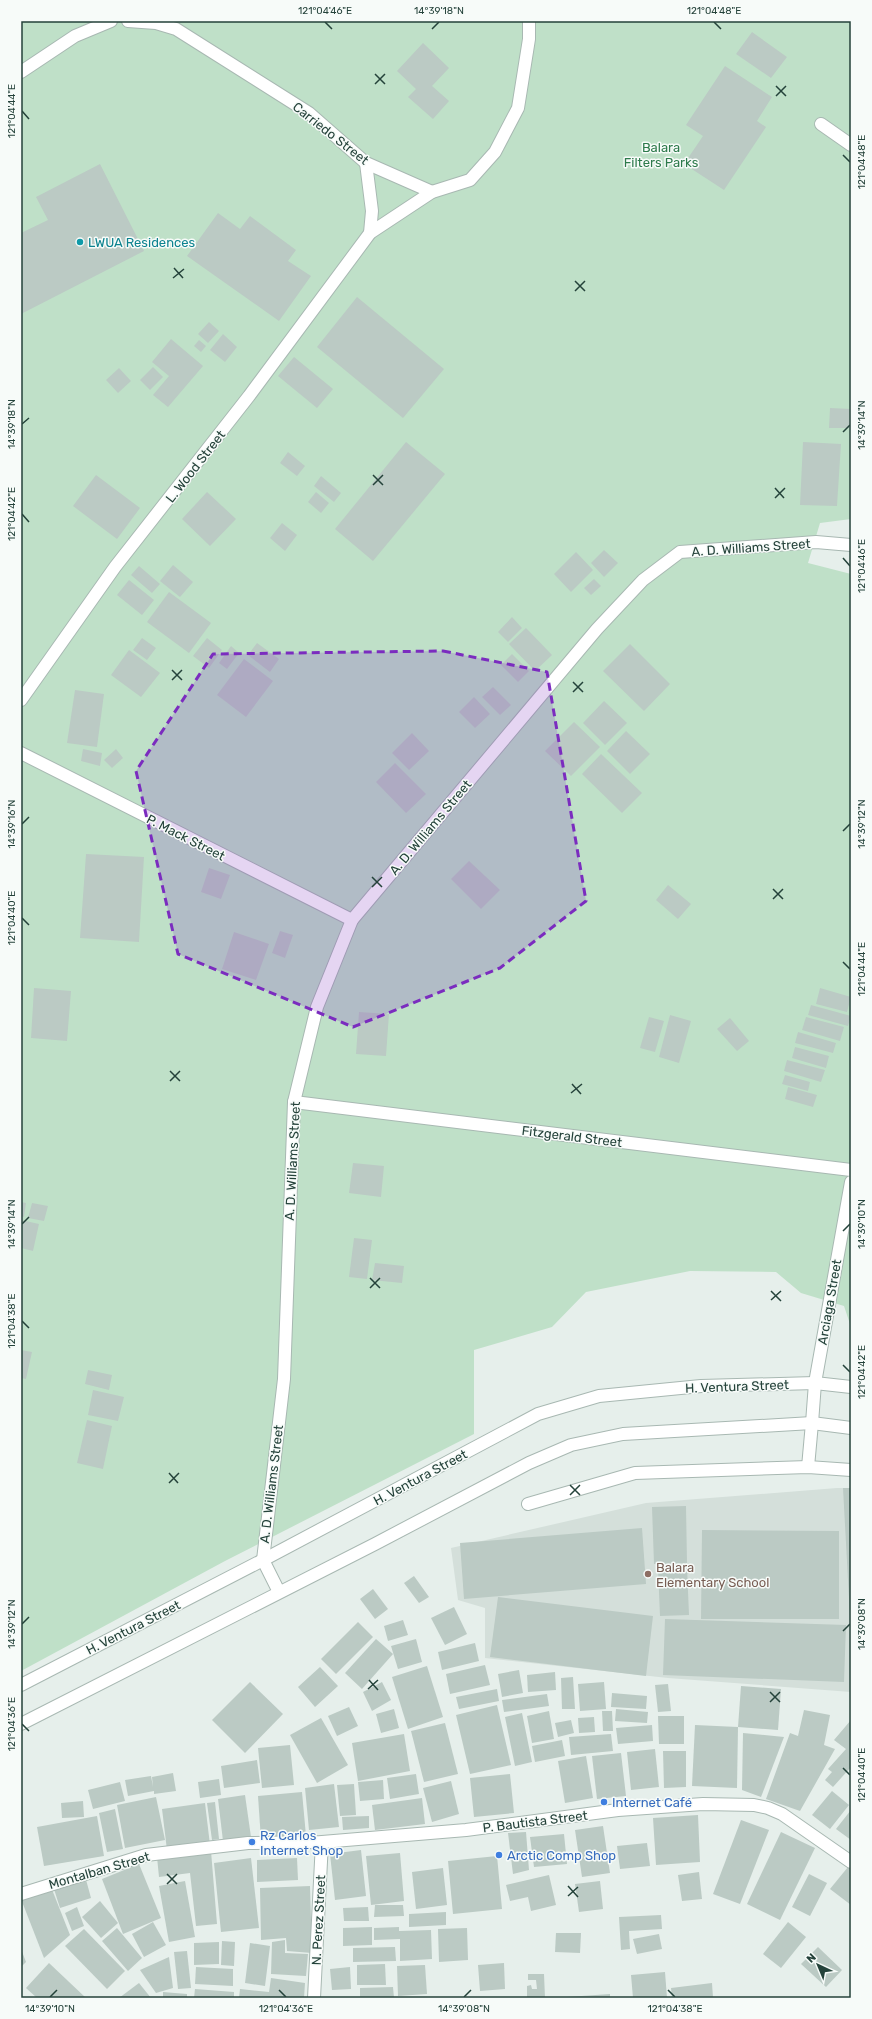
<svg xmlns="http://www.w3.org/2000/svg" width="872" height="2019" viewBox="0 0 872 2019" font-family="Rubik,sans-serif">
<rect width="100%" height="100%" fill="#e6efeb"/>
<polygon fill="#d4dfda" points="837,1488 851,1488 851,1692 668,1678 485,1658 485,1608 458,1600 451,1548 646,1503"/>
<polygon fill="#bfe0c8" points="21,21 851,21 851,519 820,523 808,563 851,574 851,1327 844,1306 801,1293 776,1272 690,1271 586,1292 552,1327 474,1350 474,1434 225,1561 21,1671"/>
<g fill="#bbcac4">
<polygon points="752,32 787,57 771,78 736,54"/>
<polygon points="423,43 449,68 432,86 449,101 433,119 408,97 416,89 397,71"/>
<polygon points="725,66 772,97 757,121 766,127 724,190 684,164 703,136 686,125"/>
<polygon points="100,164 144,251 21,314 21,233 48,220 36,197"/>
<polygon points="218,213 240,229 250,216 296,250 288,261 311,276 279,321 187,256"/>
<polygon points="357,297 444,369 403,418 317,347"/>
<polygon points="209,322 219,331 208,343 198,334"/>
<polygon points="223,334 237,347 225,362 210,350"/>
<polygon points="171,339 203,366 168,407 153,395 169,376 152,362"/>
<polygon points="199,340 206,346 201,352 194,346"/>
<polygon points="294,357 333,389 317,408 278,376"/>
<polygon points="153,367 163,377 150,390 140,380"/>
<polygon points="119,368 131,381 118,393 106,380"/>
<polygon points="830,408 851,409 851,428 829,428"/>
<polygon points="406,442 445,474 373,561 335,529"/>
<polygon points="803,442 841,444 837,506 800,505"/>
<polygon points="288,452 305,466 297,476 280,463"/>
<polygon points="96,475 140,508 117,539 73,506"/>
<polygon points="321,476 341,493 334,502 314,486"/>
<polygon points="207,492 236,519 210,546 182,519"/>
<polygon points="316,492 329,503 321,513 308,502"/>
<polygon points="282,523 297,535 285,551 270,538"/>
<polygon points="604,550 618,563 604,577 591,563"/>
<polygon points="576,552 593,570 571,592 554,574"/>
<polygon points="173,565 193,582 180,597 160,581"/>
<polygon points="139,566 160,584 152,593 131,575"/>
<polygon points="594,579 601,586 591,595 584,588"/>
<polygon points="129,580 154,600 142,615 117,595"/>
<polygon points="169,592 211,623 189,653 147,622"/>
<polygon points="512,617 522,628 508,642 498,632"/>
<polygon points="526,628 552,655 535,671 509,644"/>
<polygon points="142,638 156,648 147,660 133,650"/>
<polygon points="207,638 222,650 209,668 193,656"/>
<polygon points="257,643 279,659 270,672 248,655"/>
<polygon points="630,644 670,684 644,711 603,671"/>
<polygon points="231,646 239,653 227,669 219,663"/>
<polygon points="129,650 160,673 141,697 111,675"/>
<polygon points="512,654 529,671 518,682 501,665"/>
<polygon points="244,659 273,681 246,717 217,695"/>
<polygon points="493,687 511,705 500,715 482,697"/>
<polygon points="75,690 104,694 97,747 67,743"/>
<polygon points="474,697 490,714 475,728 459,712"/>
<polygon points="604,701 627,723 605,745 583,723"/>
<polygon points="574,722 600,747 571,776 545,751"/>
<polygon points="626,731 650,754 630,774 607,751"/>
<polygon points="412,733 429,751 409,770 392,753"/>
<polygon points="83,749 102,753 100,766 81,761"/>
<polygon points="116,749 123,758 112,768 104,760"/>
<polygon points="601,754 642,793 622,813 582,774"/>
<polygon points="395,763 426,794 406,813 376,782"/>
<polygon points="86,854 144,857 139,942 80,938"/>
<polygon points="469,861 500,890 481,909 451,879"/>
<polygon points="209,868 230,875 221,899 201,892"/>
<polygon points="668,885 691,904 678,919 656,900"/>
<polygon points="280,931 293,935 285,958 272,953"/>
<polygon points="234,932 269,944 256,980 222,969"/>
<polygon points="34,988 71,991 67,1041 31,1038"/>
<polygon points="820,988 851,997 847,1012 816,1004"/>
<polygon points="811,1005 851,1016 848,1026 808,1015"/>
<polygon points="359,1012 389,1014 386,1056 356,1054"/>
<polygon points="670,1015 691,1021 679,1063 659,1057"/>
<polygon points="649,1017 664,1021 655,1052 640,1048"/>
<polygon points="806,1017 844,1027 840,1041 802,1030"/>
<polygon points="730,1018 749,1041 737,1051 717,1029"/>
<polygon points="798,1032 836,1043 833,1053 795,1043"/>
<polygon points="795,1047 829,1056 826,1068 792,1058"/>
<polygon points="787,1060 825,1070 821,1082 784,1071"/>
<polygon points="785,1075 810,1082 808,1091 782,1084"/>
<polygon points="788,1087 817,1095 813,1107 785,1099"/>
<polygon points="353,1163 384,1166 381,1197 349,1193"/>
<polygon points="21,1202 26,1203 24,1217 21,1216"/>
<polygon points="32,1203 48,1206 44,1221 28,1218"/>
<polygon points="21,1220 39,1224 33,1251 21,1248"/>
<polygon points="354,1238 372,1240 367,1279 349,1277"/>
<polygon points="375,1263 404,1266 402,1283 372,1280"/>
<polygon points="21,1350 32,1352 26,1379 21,1378"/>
<polygon points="88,1370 112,1375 109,1390 85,1384"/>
<polygon points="93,1390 124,1397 118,1421 88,1415"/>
<polygon points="87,1420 112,1426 103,1469 77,1463"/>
<polygon points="843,1488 851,1488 851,1617 850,1617"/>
<polygon points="686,1506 687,1563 654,1564 652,1507"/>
<polygon points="642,1528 646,1584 464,1599 460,1543"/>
<polygon points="702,1530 839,1531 839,1619 701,1619"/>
<polygon points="687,1567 689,1615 660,1616 658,1568"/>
<polygon points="414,1576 429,1597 419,1603 404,1583"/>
<polygon points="373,1589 388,1609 375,1619 360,1599"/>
<polygon points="498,1597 653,1616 646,1676 490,1657"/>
<polygon points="454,1607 467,1634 445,1645 431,1618"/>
<polygon points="665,1619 846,1625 844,1682 663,1675"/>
<polygon points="403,1620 408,1635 388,1641 384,1626"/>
<polygon points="358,1622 373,1637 336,1674 321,1659"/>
<polygon points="376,1639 393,1654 362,1689 345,1673"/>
<polygon points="416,1639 422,1662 398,1669 391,1646"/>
<polygon points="475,1643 479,1661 442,1670 438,1652"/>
<polygon points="485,1665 490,1685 450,1694 446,1674"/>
<polygon points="427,1666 443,1717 408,1729 392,1677"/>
<polygon points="320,1667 338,1686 315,1707 298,1687"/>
<polygon points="519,1670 523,1693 502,1697 498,1674"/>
<polygon points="555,1672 556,1690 528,1692 527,1675"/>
<polygon points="573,1677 575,1709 562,1709 561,1678"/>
<polygon points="250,1682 283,1714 245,1753 212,1720"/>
<polygon points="382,1682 391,1700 372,1711 363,1692"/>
<polygon points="604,1682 606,1709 580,1711 578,1684"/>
<polygon points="668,1684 671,1711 658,1712 655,1685"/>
<polygon points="741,1686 781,1689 778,1730 738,1727"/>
<polygon points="497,1689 499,1701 459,1709 456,1697"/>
<polygon points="612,1693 647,1696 646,1709 611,1707"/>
<polygon points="547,1694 549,1706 504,1712 502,1700"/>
<polygon points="497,1705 511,1765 470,1774 456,1715"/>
<polygon points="349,1707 358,1726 337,1736 328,1716"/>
<polygon points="394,1709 399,1728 381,1733 376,1714"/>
<polygon points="616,1709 648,1712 647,1723 615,1721"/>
<polygon points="804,1710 830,1715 824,1745 835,1749 800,1811 766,1799 790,1733 798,1736"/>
<polygon points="549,1711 554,1739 532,1743 527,1716"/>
<polygon points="602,1711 612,1711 613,1731 603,1731"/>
<polygon points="522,1713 532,1762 515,1766 505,1717"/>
<polygon points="658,1716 684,1716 684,1744 659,1744"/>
<polygon points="594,1717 595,1732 579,1733 578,1718"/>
<polygon points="321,1718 348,1765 317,1783 290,1735"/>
<polygon points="571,1720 574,1733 558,1737 555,1723"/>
<polygon points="851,1720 851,1767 833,1787 825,1780 832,1772 828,1769 846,1749 834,1740"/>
<polygon points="445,1723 458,1774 424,1782 411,1731"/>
<polygon points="652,1725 653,1741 618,1744 616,1728"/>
<polygon points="695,1725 738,1727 737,1788 692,1786"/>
<polygon points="743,1733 784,1737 761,1797 742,1790"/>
<polygon points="404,1734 410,1771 358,1781 352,1743"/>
<polygon points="611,1734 613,1751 571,1755 569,1737"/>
<polygon points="562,1740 565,1756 535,1762 532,1746"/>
<polygon points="290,1745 294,1785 262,1788 258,1748"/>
<polygon points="655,1749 659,1787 631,1790 627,1752"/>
<polygon points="663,1751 686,1751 686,1787 664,1788"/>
<polygon points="621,1753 626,1796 597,1799 592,1756"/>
<polygon points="586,1756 593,1798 565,1803 558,1761"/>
<polygon points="257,1760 260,1783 224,1788 221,1766"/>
<polygon points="173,1773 176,1791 154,1794 154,1791 128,1796 125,1780 151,1776 153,1787 152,1777"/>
<polygon points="416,1774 419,1794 390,1799 387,1778"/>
<polygon points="510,1774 514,1813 474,1817 470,1778"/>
<polygon points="219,1779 221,1795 200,1798 198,1782"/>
<polygon points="383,1780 384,1799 360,1801 358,1782"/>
<polygon points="451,1781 459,1814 432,1822 423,1788"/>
<polygon points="120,1782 125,1801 93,1809 88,1790"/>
<polygon points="334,1784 339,1827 309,1830 305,1788"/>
<polygon points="354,1784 356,1815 340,1816 337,1785"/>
<polygon points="832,1791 849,1805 830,1829 812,1815"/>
<polygon points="302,1792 306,1836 261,1840 258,1796"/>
<polygon points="245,1795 251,1837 223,1841 218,1799"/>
<polygon points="156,1797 165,1840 125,1848 117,1805"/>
<polygon points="422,1798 425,1824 375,1830 372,1805"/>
<polygon points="83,1801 84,1817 62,1818 61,1803"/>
<polygon points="215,1802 219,1839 212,1840 207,1803"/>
<polygon points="205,1803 210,1845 167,1850 162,1809"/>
<polygon points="115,1809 123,1849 107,1852 99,1813"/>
<polygon points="851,1810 851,1840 836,1829"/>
<polygon points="698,1815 700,1862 656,1865 653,1818"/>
<polygon points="97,1816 104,1856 44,1866 37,1827"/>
<polygon points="369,1816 369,1828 343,1830 342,1817"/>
<polygon points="741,1820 769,1830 740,1904 713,1894"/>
<polygon points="603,1826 610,1873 582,1877 575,1830"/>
<polygon points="526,1832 529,1870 513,1874 508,1833"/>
<polygon points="781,1832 815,1848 780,1920 747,1904"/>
<polygon points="564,1834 567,1864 534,1867 530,1837"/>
<polygon points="647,1843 650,1866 620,1869 617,1846"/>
<polygon points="361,1850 366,1896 335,1900 330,1854"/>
<polygon points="211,1851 217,1924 196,1926 190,1873 159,1877 157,1857"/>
<polygon points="400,1853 404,1901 371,1905 366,1856"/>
<polygon points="497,1856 502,1909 453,1914 448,1861"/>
<polygon points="251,1858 259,1928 221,1932 214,1863"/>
<polygon points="297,1858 298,1880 257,1882 257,1860"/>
<polygon points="139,1864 161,1918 123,1934 102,1879"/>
<polygon points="848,1867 851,1869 851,1905 830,1889"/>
<polygon points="443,1868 447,1905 416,1909 412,1872"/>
<polygon points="699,1872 702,1899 682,1901 678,1875"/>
<polygon points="809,1874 827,1883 810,1916 792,1907"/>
<polygon points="549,1875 556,1905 531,1911 528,1897 510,1901 506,1885"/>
<polygon points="85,1876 91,1898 60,1908 53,1886"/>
<polygon points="185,1881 195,1937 169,1942 159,1886"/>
<polygon points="600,1881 603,1909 579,1912 575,1884"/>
<polygon points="310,1886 312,1953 287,1951 286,1938 261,1940 260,1888"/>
<polygon points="51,1887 70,1935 44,1958 21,1899"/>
<polygon points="100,1901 118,1923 101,1938 82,1917"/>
<polygon points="375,1905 403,1905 404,1916 374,1917"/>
<polygon points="77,1907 84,1926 72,1931 65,1913"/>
<polygon points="368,1907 369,1921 344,1921 343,1908"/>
<polygon points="446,1912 446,1925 409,1927 409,1914"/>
<polygon points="661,1915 662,1929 629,1931 630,1949 621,1950 619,1917"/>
<polygon points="153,1922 166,1945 144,1957 132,1934"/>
<polygon points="788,1922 806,1937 781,1968 763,1954"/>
<polygon points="372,1927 372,1945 343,1946 343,1928"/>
<polygon points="399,1927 399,1931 431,1930 432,1959 400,1961 400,1939 374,1940 374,1928"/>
<polygon points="117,1928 142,1958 128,1971 102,1941"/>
<polygon points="467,1928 468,1960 439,1962 438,1929"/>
<polygon points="84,1929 125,1971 107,1989 65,1946"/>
<polygon points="556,1933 581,1933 580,1953 555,1952"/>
<polygon points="659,1934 662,1949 637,1954 633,1939"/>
<polygon points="285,1940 285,1953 308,1954 306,1976 271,1974 272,1942"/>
<polygon points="222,1941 235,1942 234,1966 221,1965"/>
<polygon points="219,1942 219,1964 194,1965 194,1943"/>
<polygon points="250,1943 270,1946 265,1986 245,1983"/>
<polygon points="395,1947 396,1961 353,1962 353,1948"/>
<polygon points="818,1947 842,1970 826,1987 801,1964"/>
<polygon points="21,1949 26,1962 21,1967"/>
<polygon points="187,1951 191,1988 178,1989 174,1952"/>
<polygon points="169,1957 173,1988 156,1993 140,1970"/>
<polygon points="49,1963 86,1998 37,1998 26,1988"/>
<polygon points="504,1963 505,1989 480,1991 478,1965"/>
<polygon points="385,1964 386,1985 357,1985 357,1965"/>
<polygon points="425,1965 427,1994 398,1996 397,1966"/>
<polygon points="196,1967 233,1969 233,1986 195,1984"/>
<polygon points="350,1967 351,1989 332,1990 330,1969"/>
<polygon points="665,1972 667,1998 633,1998 631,1975"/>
<polygon points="528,1974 544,1974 545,1998 527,1998 527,1986 531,1985 532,1989 537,1989 536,1980 528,1980"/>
<polygon points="271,1978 305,1983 304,1998 239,1998 240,1989 269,1992"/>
<polygon points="139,1983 151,1998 119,1998"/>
<polygon points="712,1983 713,1998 672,1998 671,1988"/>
<polygon points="393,1987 394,1998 360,1998 360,1988"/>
<polygon points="195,1989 234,1992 234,1998 194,1998"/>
<polygon points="163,1992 187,1994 187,1998 163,1998"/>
<polygon points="610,1994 610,1998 567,1998 567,1997"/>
</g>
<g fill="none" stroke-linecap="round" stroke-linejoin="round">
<defs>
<g id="service">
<polyline points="821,124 851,145"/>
<polyline points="808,1467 812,1423"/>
<polyline points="528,1504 635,1473 808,1467 851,1470"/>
<polyline points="21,1894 146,1855 248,1843 322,1842 466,1830 618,1810 703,1804 754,1805 768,1808 782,1814 851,1862"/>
</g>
<g id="minor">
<polyline points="128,21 156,23 176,29 309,113 366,163 432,192"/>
<polyline points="21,72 75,36 111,21"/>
<polyline points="366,163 372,211 370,233"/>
<polyline points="21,700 115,567 249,396 370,233 432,192 470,180 495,152 518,108 529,39 529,21"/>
<polyline points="21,753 352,920"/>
<polyline points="294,1102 851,1170"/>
<polyline points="812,1423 815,1383 851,1182"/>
<polyline points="279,1592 263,1560 284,1379 294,1102 317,1007 352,920 597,629 643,580 680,552 816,542 851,545"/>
<polyline points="314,1998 322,1842"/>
</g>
<g id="tertiary">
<polyline points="21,1685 263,1560 538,1414 599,1396 701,1386 815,1383 851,1387"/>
<polyline points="21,1724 375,1544 529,1463 571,1445 623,1434 812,1423 851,1428"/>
</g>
</defs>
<use href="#service" stroke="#a8b8b2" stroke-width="14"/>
<use href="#minor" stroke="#a8b8b2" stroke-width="14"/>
<use href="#tertiary" stroke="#a8b8b2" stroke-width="14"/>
<use href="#service" stroke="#fff" stroke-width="12"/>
<use href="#minor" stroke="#fff" stroke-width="12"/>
<use href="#tertiary" stroke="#fff" stroke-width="12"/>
</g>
<path fill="#7b2cbf" fill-opacity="0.2" stroke="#7b2cbf" stroke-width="3" stroke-dasharray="8 5" stroke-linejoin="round" d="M443,651l104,21 39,229 -86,67 -147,59 -175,-73 -42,-183 77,-117z"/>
<path fill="none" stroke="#24423a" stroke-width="1.5" d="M325,22l7,7M714,22l7,7M432,29l7,-7M375,74l10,10M375,84l10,-10M776,86l10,10M776,96l10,-10M22,111l7,8M843,155l7,7M174,268l9,10M173,278l11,-9M575,281l10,10M575,291l10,-10M22,424l7,-6M843,432l7,-7M373,475l10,10M373,485l10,-10M775,488l9,10M775,498l10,-10M22,514l7,8M843,558l7,8M172,670l10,10M172,680l10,-10M573,682l10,10M573,692l10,-10M22,824l7,-7M843,831l7,-7M372,877l10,10M372,887l10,-10M773,889l10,10M773,899l10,-10M22,918l7,7M843,962l7,7M170,1071l10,10M170,1081l10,-10M572,1084l9,10M571,1093l11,-9M22,1224l7,-7M843,1231l7,-7M370,1278l10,10M370,1288l10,-10M771,1291l10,10M771,1300l10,-9M22,1321l7,7M843,1365l7,7M169,1473l9,10M169,1483l10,-10M570,1485l10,10M570,1495l10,-10M22,1624l7,-7M843,1631l7,-7M369,1680l9,10M368,1689l10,-9M770,1692l10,10M770,1702l10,-10M22,1724l7,7M843,1768l7,7M167,1874l10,10M167,1884l10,-10M568,1886l10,11M568,1896l10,-9M279,1990l7,7M668,1990l7,7M50,1997l7,-7M464,1997l7,-7"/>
<circle fill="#0f9aa8" stroke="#f7fbf9" stroke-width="1.5" cx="80" cy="242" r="4"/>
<circle fill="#8d6e63" stroke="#f7fbf9" stroke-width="1.5" cx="648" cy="1574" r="4"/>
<g fill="#3f7fe0" stroke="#f7fbf9" stroke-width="1.5">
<circle cx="604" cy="1802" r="4"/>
<circle cx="252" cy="1842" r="4"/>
<circle cx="499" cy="1855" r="4"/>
</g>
<g text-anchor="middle" stroke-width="3" stroke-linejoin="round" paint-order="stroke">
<g font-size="13" fill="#24423a" stroke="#f7fbf9">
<text transform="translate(331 133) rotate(38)" y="5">Carriedo Street</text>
<text transform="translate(195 466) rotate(-52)" y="5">L. Wood Street</text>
<text transform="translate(751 547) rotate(-4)" y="5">A. D. Williams Street</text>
<text transform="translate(430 827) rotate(-50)" y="5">A. D. Williams Street</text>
<text transform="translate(186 837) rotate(27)" y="5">P. Mack Street</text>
<text transform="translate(572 1136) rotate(7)" y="5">Fitzgerald Street</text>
<text transform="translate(292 1161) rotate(-87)" y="5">A. D. Williams Street</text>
<text transform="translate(829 1302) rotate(-80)" y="5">Arciaga Street</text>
<text transform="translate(737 1386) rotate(-2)" y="5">H. Ventura Street</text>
<text transform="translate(420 1477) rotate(-28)" y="5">H. Ventura Street</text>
<text transform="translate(271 1484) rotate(-83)" y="5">A. D. Williams Street</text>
<text transform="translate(133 1627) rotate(-27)" y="5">H. Ventura Street</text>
<text transform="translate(535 1821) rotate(-7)" y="5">P. Bautista Street</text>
<text transform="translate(99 1870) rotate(-16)" y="5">Montalban Street</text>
<text transform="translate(318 1920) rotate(-87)" y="5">N. Perez Street</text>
</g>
<g font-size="13" fill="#2d7a4b" stroke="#f7fbf9">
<text x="661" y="152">Balara<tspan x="661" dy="15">Filters Parks</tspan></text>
</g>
<g font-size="13" fill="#0d838f" stroke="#f7fbf9" text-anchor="start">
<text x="88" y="247">LWUA Residences</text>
</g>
<g font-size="13" fill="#785e54" stroke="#f7fbf9" text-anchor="start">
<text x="656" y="1572">Balara<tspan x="656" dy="15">Elementary School</tspan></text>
</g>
<g font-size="13" fill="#366cbe" stroke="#f7fbf9" text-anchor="start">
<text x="612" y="1807">Internet Café</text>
<text x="260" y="1840">Rz Carlos<tspan x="260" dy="15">Internet Shop</tspan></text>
<text x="507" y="1860">Arctic Comp Shop</text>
</g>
</g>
<rect width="872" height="2019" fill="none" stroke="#f7fbf9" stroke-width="44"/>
<g transform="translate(818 1965) rotate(316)" stroke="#f7fbf9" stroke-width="3" paint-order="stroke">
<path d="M0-3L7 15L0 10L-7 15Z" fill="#24423a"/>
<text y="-6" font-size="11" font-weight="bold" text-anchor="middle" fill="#24423a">N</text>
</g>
<rect x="22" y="22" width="828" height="1975" fill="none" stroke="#24423a" stroke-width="1.5"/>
<g font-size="10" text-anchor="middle" fill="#24423a">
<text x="325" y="14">121°04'46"E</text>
<text x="439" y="14">14°39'18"N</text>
<text x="714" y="14">121°04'48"E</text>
<text transform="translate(11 111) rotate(-90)" y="4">121°04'44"E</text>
<text transform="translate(861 162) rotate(-90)" y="4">121°04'48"E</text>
<text transform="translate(11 424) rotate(-90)" y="4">14°39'18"N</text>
<text transform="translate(861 425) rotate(-90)" y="4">14°39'14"N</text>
<text transform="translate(11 514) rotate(-90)" y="4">121°04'42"E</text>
<text transform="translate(861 566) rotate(-90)" y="4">121°04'46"E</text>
<text transform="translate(11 824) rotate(-90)" y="4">14°39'16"N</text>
<text transform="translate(861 824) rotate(-90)" y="4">14°39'12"N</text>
<text transform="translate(11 918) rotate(-90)" y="4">121°04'40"E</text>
<text transform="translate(861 969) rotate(-90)" y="4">121°04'44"E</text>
<text transform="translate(11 1224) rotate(-90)" y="4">14°39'14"N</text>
<text transform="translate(861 1224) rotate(-90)" y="4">14°39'10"N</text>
<text transform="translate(11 1321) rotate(-90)" y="4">121°04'38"E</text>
<text transform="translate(861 1372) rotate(-90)" y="4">121°04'42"E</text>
<text transform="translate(11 1624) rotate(-90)" y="4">14°39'12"N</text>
<text transform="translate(861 1624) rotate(-90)" y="4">14°39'08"N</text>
<text transform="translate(11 1724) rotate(-90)" y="4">121°04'36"E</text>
<text transform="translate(861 1775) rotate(-90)" y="4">121°04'40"E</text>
<text x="50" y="2012">14°39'10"N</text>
<text x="286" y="2012">121°04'36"E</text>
<text x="464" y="2012">14°39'08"N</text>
<text x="675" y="2012">121°04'38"E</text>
</g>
</svg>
